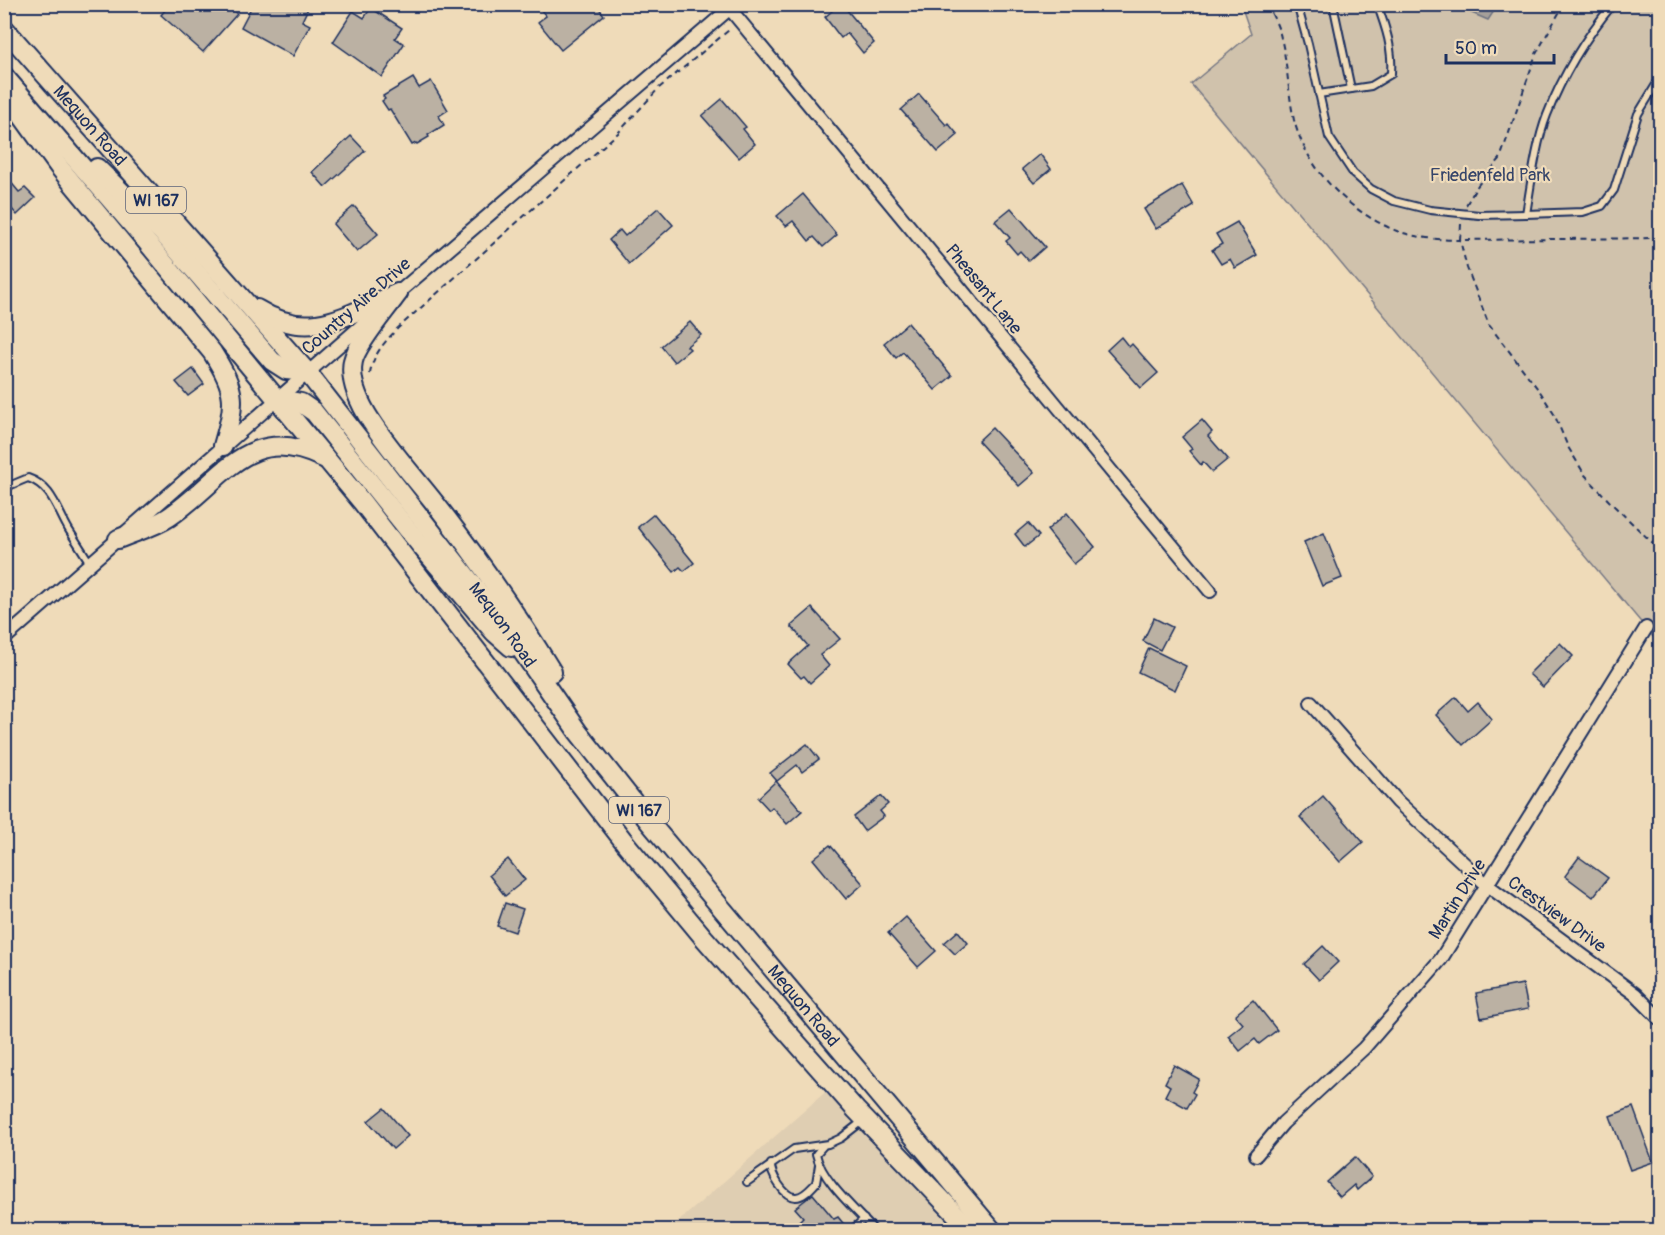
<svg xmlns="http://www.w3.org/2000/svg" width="1665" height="1235" viewBox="0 0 1665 1235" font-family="Pangolin,sans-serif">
<rect width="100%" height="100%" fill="#efdbb9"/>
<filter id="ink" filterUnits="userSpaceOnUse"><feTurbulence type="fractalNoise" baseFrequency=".0167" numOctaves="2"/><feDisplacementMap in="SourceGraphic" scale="12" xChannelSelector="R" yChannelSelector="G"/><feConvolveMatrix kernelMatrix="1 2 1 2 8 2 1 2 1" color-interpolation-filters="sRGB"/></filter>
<g filter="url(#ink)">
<polygon fill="#dfceb2" points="839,1080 968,1230 669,1230"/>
<polygon fill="#d0c2ac" stroke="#767885" stroke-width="1.5" points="1241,5 1660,5 1660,645 1191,84 1251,34"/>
<polygon fill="#a6a09a" stroke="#6e7382" stroke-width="1.5" points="1461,5 1498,5 1488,20 1467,11"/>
<g fill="#bbb1a3" stroke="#1b2f5e" stroke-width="1.5">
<polygon points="170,4 226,4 237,14 203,52 161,15"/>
<polygon points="253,4 310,4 302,21 310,25 293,56 241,27"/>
<polygon points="536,4 596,4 604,15 561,50 538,22 546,16"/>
<polygon points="840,4 842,4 874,43 863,53 847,33 841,38 825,17"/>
<polygon points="371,8 402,28 395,38 404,44 382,77 333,42 353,11 364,18"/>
<polygon points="413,78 419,88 431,81 448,110 439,116 444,125 428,135 429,137 417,144 416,143 412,145 390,109 388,110 382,101 385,99 383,96"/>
<polygon points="919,94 946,125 948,123 958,135 938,152 901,110"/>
<polygon points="722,99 746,127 743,129 755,144 739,158 702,116"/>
<polygon points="351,136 365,151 325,187 312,172"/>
<polygon points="1040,154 1051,169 1034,183 1022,169"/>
<polygon points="4,174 19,192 25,188 35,198 17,215 4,200"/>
<polygon points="1182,185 1194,206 1156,229 1144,209"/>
<polygon points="803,194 837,235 823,247 814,237 809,241 793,221 786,226 777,216"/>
<polygon points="354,206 378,234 357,252 333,224"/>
<polygon points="658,208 673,225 629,264 609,240 620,230 625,236"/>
<polygon points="1011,208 1045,247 1029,261 1020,251 1017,254 1006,241 1010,238 995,221"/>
<polygon points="1237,222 1257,255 1235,268 1230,259 1221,264 1212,250 1222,244 1216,234"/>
<polygon points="690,322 701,335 687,346 690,349 674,362 661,346"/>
<polygon points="908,323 952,376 935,390 903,352 896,358 884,343"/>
<polygon points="1121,337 1129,347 1132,344 1158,373 1141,388 1107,350"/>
<polygon points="193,369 204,384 188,396 176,382"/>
<polygon points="1202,420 1212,432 1208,436 1228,459 1212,472 1203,462 1201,465 1189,451 1192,449 1182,437"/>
<polygon points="992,428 1034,473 1019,486 978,441"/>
<polygon points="1067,513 1095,547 1074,564 1047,530"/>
<polygon points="654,514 694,563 684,571 680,567 674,572 638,527"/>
<polygon points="1028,523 1039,536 1025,547 1015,534"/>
<polygon points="1324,533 1342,578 1322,586 1304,542"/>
<polygon points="812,608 840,639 820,655 829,666 810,683 804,676 801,678 788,664 808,646 791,626"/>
<polygon points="1154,618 1172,627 1160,650 1143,641"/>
<polygon points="1560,643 1573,656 1543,687 1529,674"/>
<polygon points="1149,648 1186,666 1175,690 1138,672"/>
<polygon points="1456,697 1468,711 1478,702 1492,719 1463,745 1436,715"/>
<polygon points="807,744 819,759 802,772 797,765 777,781 770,773"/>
<polygon points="776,781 802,811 787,824 772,807 769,810 758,798"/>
<polygon points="881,796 888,804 880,811 884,816 864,831 854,817"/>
<polygon points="1323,796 1363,842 1340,862 1300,817"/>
<polygon points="830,845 863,884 846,899 813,859"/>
<polygon points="1579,857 1608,878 1593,897 1565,876"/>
<polygon points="508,859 525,880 505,896 489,875"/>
<polygon points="505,903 523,909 515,932 497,926"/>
<polygon points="906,917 936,951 918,967 888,933"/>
<polygon points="958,931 968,943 955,954 944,943"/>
<polygon points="1323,946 1338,962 1319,980 1304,964"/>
<polygon points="1523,984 1528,1009 1481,1018 1476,993"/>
<polygon points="1253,1000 1277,1030 1259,1044 1255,1039 1240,1051 1228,1036 1243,1024 1235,1015"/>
<polygon points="1174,1065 1199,1079 1192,1092 1195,1094 1187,1108 1165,1096 1170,1086 1165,1083"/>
<polygon points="1633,1107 1653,1162 1630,1170 1610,1116"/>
<polygon points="384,1108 408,1136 393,1149 368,1121"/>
<polygon points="1355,1157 1372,1177 1357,1190 1354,1185 1340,1197 1327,1182"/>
<polygon points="813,1194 834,1219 838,1217 847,1228 847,1230 807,1230 799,1221 803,1217 795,1208"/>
</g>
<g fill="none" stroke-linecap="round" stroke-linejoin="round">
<defs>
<g id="service">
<polyline points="1297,4 1308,44 1329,137 1353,173 1371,189 1394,201 1430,210 1479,215 1526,214 1583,212 1602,206 1614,190 1638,114 1660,78"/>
<polyline points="1333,4 1351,89"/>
<path d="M1319,94l52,-8 20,-12c2,-25 -5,-46 -14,-70"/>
<path d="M1526,214c5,-30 10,-71 21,-99 16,-41 38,-77 66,-111"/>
<path d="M4,488l24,-10c24,8 29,32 41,52 7,11 14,22 21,33"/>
<path d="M823,1146l-7,8c6,27 39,55 57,75"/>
<path d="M771,1164c-1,9 13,34 25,33 8,0 15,-9 20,-14l3,-18"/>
<polyline points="747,1182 794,1149 828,1144 841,1138 864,1120"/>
<polyline points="852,1230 864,1219"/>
</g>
<g id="minor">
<polyline points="730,9 1210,591"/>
<polyline points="392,298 735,4"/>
<polyline points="4,639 377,312"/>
<polyline points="1311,703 1398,802 1487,885 1635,994 1660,1019"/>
<polyline points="1256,1155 1283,1123 1364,1048 1441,959 1646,628"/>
</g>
<g id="primary">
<path id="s1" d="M4,28l303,344 195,250 76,110 72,91 342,407"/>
<polyline points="4,76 146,241 362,502 626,844 704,938 856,1110 971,1230"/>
<path d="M12,102l47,65 153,185c25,40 24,49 11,94"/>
<polyline points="97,168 159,229 272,361 286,370 307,372"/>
<path d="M398,293c-11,16 -41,50 -45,68 -4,20 7,43 18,60 20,31 47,60 70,90 40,52 77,105 111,161"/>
<path d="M257,309c54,34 90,5 141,-16"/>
<polyline points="277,399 301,403 314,412 421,546 494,632 511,647"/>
<path d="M118,539c16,-7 36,-12 51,-22 54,-36 79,-96 154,-59"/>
</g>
</defs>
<use href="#service" stroke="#1b2f5e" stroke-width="10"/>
<use href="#minor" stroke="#1b2f5e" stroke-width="16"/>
<use href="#primary" stroke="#1b2f5e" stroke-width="22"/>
<g stroke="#1b2f5e" stroke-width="2" stroke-dasharray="6 4.5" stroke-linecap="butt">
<path d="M1267,4c5,11 12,23 14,34 7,27 7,55 13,82 13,50 55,92 103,111 20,7 42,9 63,9l7,28 22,57 52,68 13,21 14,33 17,28 27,29 48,46"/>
<polyline points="748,11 754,4"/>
<polyline points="1466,205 1478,185 1500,159 1536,54 1564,4"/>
<polyline points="1461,224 1460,240 1660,238"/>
<path d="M370,374c3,-20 14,-31 28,-46l220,-195 41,-45 70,-58"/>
<polyline points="1653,619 1660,609"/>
</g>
<use href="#service" stroke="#efdbb9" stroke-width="6"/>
<use href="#minor" stroke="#efdbb9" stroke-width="12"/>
<use href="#primary" stroke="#efdbb9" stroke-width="18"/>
</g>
</g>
<g text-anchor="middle" stroke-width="4.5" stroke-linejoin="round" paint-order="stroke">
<g fill="#efdbb9" stroke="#5b6379" stroke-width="1.5">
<rect x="126" y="187" width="60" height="26" rx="4.5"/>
<rect x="609" y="797" width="60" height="26" rx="4.5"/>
</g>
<g font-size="16" font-weight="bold" fill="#1b2f5e">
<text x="156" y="206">WI 167</text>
<text x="639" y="816">WI 167</text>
</g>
<g font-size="18" fill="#1b2f5e" stroke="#efdbb9">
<text dy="6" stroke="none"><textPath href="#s1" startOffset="130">Mequon Road</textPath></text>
<text transform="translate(984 289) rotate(51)" y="6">Pheasant Lane</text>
<text transform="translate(356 306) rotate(-41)" y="6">Country Aire Drive</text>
<text dy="6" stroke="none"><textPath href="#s1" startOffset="778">Mequon Road</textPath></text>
<text transform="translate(1457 899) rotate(-58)" y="6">Martin Drive</text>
<text transform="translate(1557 914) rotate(36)" y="6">Crestview Drive</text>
<text dy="6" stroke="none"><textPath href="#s1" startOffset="1264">Mequon Road</textPath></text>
</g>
<g font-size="18" fill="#36456a" stroke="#efdbb9">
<text x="1490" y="181">Friedenfeld Park</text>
</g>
</g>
<rect width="1665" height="1235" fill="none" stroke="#efdbb9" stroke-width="24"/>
<rect x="12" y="12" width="1641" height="1211" fill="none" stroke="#1b2f5e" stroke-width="2" filter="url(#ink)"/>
<path d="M1446 54v9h108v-9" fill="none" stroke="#1b2f5e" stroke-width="3"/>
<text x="1455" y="54" font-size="18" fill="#1b2f5e" stroke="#efdbb9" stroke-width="4.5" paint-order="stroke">50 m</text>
</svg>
